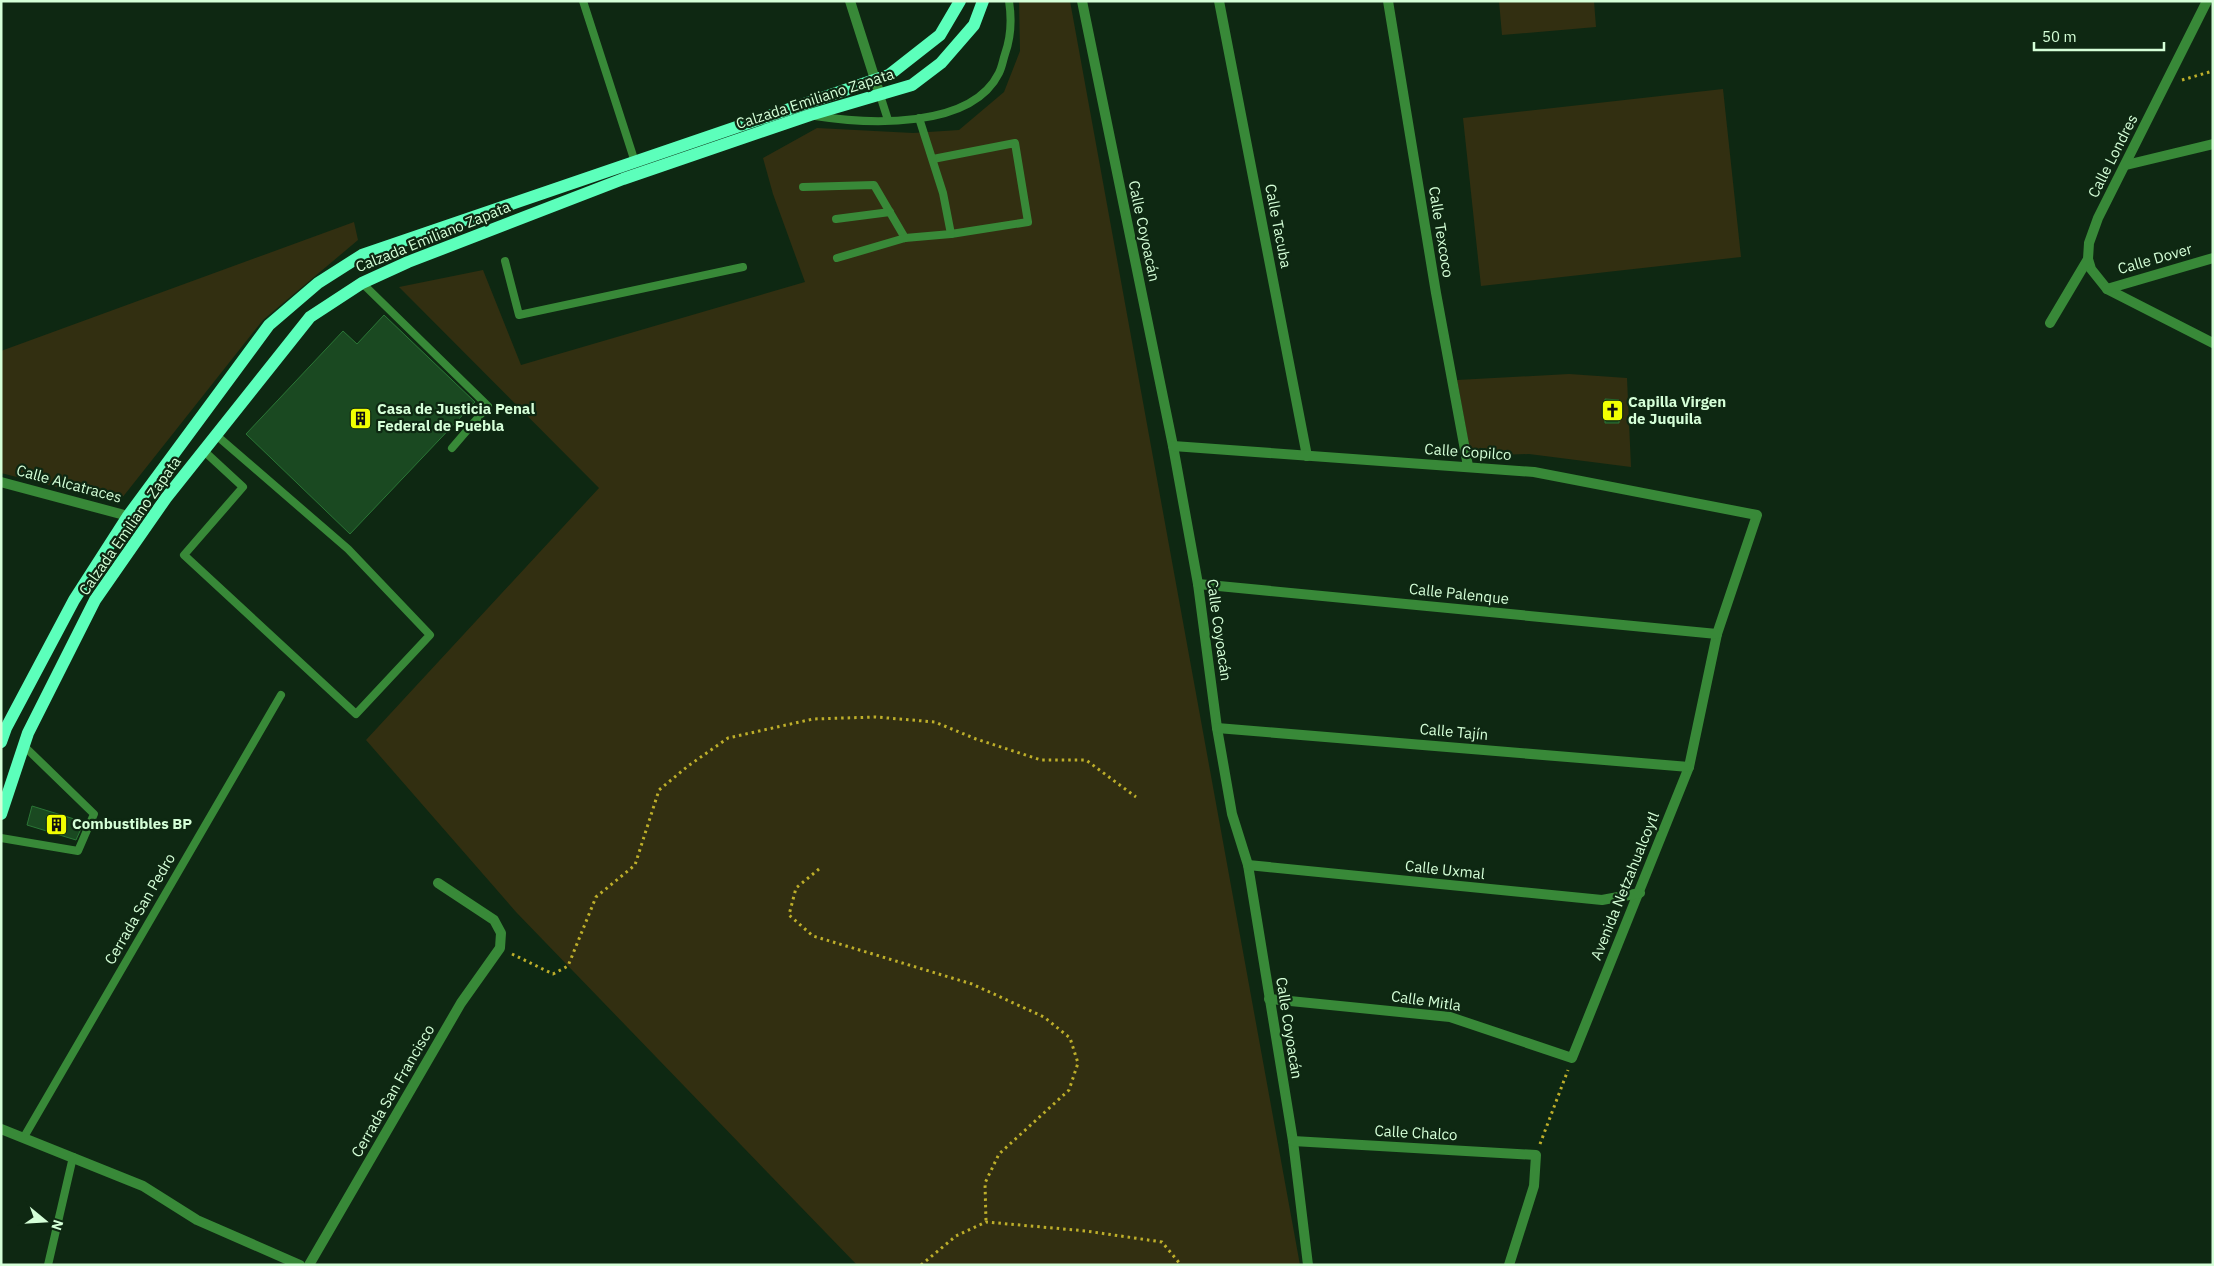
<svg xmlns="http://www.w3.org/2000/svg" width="2214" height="1266" viewBox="0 0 2214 1266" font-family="'IBM Plex Sans',sans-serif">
<rect width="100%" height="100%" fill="#0e2812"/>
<g fill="#322f11" fill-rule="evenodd">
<polygon points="1019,1 1070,1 1300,1265 857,1265 516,912 366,740 599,488 399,287 483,270 521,365 805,282 773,194 763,158 817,128 913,133 959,130 1004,92 1020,51"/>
<polygon points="1499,1 1594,1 1596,27 1502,35"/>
<polygon points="1723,89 1741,257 1481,286 1463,118"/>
<polygon points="354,222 358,240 263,320 118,503 1,473 1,351"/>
<path d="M1569,374l58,4 4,89 -102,-13 -58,2 -14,-76zM1605,400h14v23h-14z"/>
</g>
<g fill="#1a4921" stroke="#2b7636">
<polygon points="384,315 475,402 350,534 246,434 343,331 357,344"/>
<polygon points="1605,399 1619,400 1619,423 1605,423"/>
<polygon points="32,806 84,822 76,840 27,825"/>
</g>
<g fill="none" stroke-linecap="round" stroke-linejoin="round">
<g stroke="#beaf2a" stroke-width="3" stroke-dasharray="2.5 4" stroke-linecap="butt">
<polyline points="2182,80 2213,71"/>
<polyline points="819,869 796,888 789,915 813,936 972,984 1044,1017 1070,1038 1078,1063 1069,1090 999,1154 985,1183 986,1222"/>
<polyline points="512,954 553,974 568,966 596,897 635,865 659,790 688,766 728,738 813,719 876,717 935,722 976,739 1041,760 1086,760 1136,797"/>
<polyline points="1540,1144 1568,1070"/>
<polyline points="921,1265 956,1236 986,1222 1086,1231 1162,1242 1181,1265"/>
</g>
<g stroke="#388938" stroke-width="8">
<polyline points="583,1 635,162"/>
<polyline points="880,95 888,120"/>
<path d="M815,116c52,8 156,14 184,-43 3,-6 4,-13 6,-19 6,-17 7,-34 4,-53"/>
<polyline points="933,159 1015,143 1028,222 951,234"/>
<polyline points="803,187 874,185 905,238"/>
<polyline points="836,219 890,212"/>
<polyline points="837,258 905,238 951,234 943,193 919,118"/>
<polyline points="505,261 519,315 743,267"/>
<polyline points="362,283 488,406 452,448"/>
<polyline points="204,451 243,487 184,555 356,714 430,635 348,549 216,435"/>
<polyline points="1,838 78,851 94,814 24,746"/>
<polyline points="24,1137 281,695"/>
<polyline points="48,1265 73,1157"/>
</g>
<g stroke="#388938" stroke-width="10">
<polyline points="850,1 880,95"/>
<polyline points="1082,1 1173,446 1198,584 1217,728 1232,814 1248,865 1293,1141 1308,1265"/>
<polyline points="1219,1 1307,456"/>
<polyline points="1388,1 1436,293 1468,466"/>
<polyline points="2126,165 2213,144"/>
<polyline points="2088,259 2091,269 2107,289 2213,343"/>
<polyline points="2107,289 2213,258"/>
<polyline points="2050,323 2088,259 2089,243 2098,218 2207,1"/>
<polyline points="1173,446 1534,472 1757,515 1717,634 1689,767 1572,1058 1450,1017 1269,999"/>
<polyline points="1,482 128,516"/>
<polyline points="1198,584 1717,634"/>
<polyline points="1217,728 1689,767"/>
<polyline points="1248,865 1602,900 1640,893"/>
<polyline points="1,1129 143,1186 197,1220 300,1265"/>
<polyline points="1293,1141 1536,1155 1534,1186 1509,1265"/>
<polyline points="309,1265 461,1003 500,948 501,933 494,920 438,883"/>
</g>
<g stroke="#5cffbb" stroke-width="12">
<polyline points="1,742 6,728 74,600 128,516 269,325 318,283 362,255 889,75 940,35 960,1"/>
<polyline points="1,814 28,733 95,600 166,498 310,317 362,283 408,262 623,179 810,115 912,85 941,63 974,25 983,1"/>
</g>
</g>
<defs>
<symbol id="church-square" viewBox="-11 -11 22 22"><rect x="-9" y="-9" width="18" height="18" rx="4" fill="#f1ff01" stroke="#0e2812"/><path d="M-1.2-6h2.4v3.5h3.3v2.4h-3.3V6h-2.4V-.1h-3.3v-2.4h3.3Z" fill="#111"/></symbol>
<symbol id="building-square" viewBox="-11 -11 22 22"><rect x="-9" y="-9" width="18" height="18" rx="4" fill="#f1ff01" stroke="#0e2812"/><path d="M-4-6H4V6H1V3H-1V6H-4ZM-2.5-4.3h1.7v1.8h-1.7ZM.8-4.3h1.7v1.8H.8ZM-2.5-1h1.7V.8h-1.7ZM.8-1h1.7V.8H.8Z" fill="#111"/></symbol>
</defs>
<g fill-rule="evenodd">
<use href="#church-square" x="1600" y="398" width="25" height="25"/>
<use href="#building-square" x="348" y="406" width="25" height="25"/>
<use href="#building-square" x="44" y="812" width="25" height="25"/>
</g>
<g text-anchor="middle" stroke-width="4.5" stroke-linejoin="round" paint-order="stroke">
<g font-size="15" fill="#d5ffd8" stroke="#0e2812">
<text transform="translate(815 99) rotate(-18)" y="5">Calzada Emiliano Zapata</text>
<text transform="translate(2113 156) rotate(-63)" y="5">Calle Londres</text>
<text transform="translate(1278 226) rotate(79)" y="5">Calle Tacuba</text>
<text transform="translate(1144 231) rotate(78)" y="5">Calle Coyoacán</text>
<text transform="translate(1441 232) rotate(81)" y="5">Calle Texcoco</text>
<text transform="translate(433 237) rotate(-22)" y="5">Calzada Emiliano Zapata</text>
<text transform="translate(2155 259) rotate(-16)" y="5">Calle Dover</text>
<text transform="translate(1468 452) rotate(4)" y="5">Calle Copilco</text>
<text transform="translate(69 484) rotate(15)" y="5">Calle Alcatraces</text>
<text transform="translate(130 526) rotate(-55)" y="5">Calzada Emiliano Zapata</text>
<text transform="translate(1459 594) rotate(6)" y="5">Calle Palenque</text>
<text transform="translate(1219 630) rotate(82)" y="5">Calle Coyoacán</text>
<text transform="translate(1454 732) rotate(5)" y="5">Calle Tajín</text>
<text transform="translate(1445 870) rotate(6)" y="5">Calle Uxmal</text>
<text transform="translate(1625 886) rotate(-68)" y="5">Avenida Netzahualcoytl</text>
<text transform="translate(140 909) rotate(-60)" y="5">Cerrada San Pedro</text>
<text transform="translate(1426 1001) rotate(8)" y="5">Calle Mitla</text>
<text transform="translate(1289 1028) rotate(81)" y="5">Calle Coyoacán</text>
<text transform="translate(393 1091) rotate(-60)" y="5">Cerrada San Francisco</text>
<text transform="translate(1416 1133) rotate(3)" y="5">Calle Chalco</text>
</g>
<g font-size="15" font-weight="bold" fill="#d5ffd8" stroke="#0e2812" text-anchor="start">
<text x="1628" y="407">Capilla Virgen<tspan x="1628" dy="17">de Juquila</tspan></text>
<text x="377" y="414">Casa de Justicia Penal<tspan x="377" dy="17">Federal de Puebla</tspan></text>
<text x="72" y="829">Combustibles BP</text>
</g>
</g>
<rect width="2214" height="1266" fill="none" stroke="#d5ffd8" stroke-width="5"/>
<g transform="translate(45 1221) rotate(108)" stroke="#0e2812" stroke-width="4" paint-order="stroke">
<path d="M0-4L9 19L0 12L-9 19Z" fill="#d5ffd8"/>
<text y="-8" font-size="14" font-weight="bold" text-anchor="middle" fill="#d5ffd8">N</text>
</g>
<path d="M2034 42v8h130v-8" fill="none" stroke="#d5ffd8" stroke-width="2.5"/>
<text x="2042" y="42" font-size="15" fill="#d5ffd8" stroke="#0e2812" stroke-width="4" paint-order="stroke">50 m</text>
</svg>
